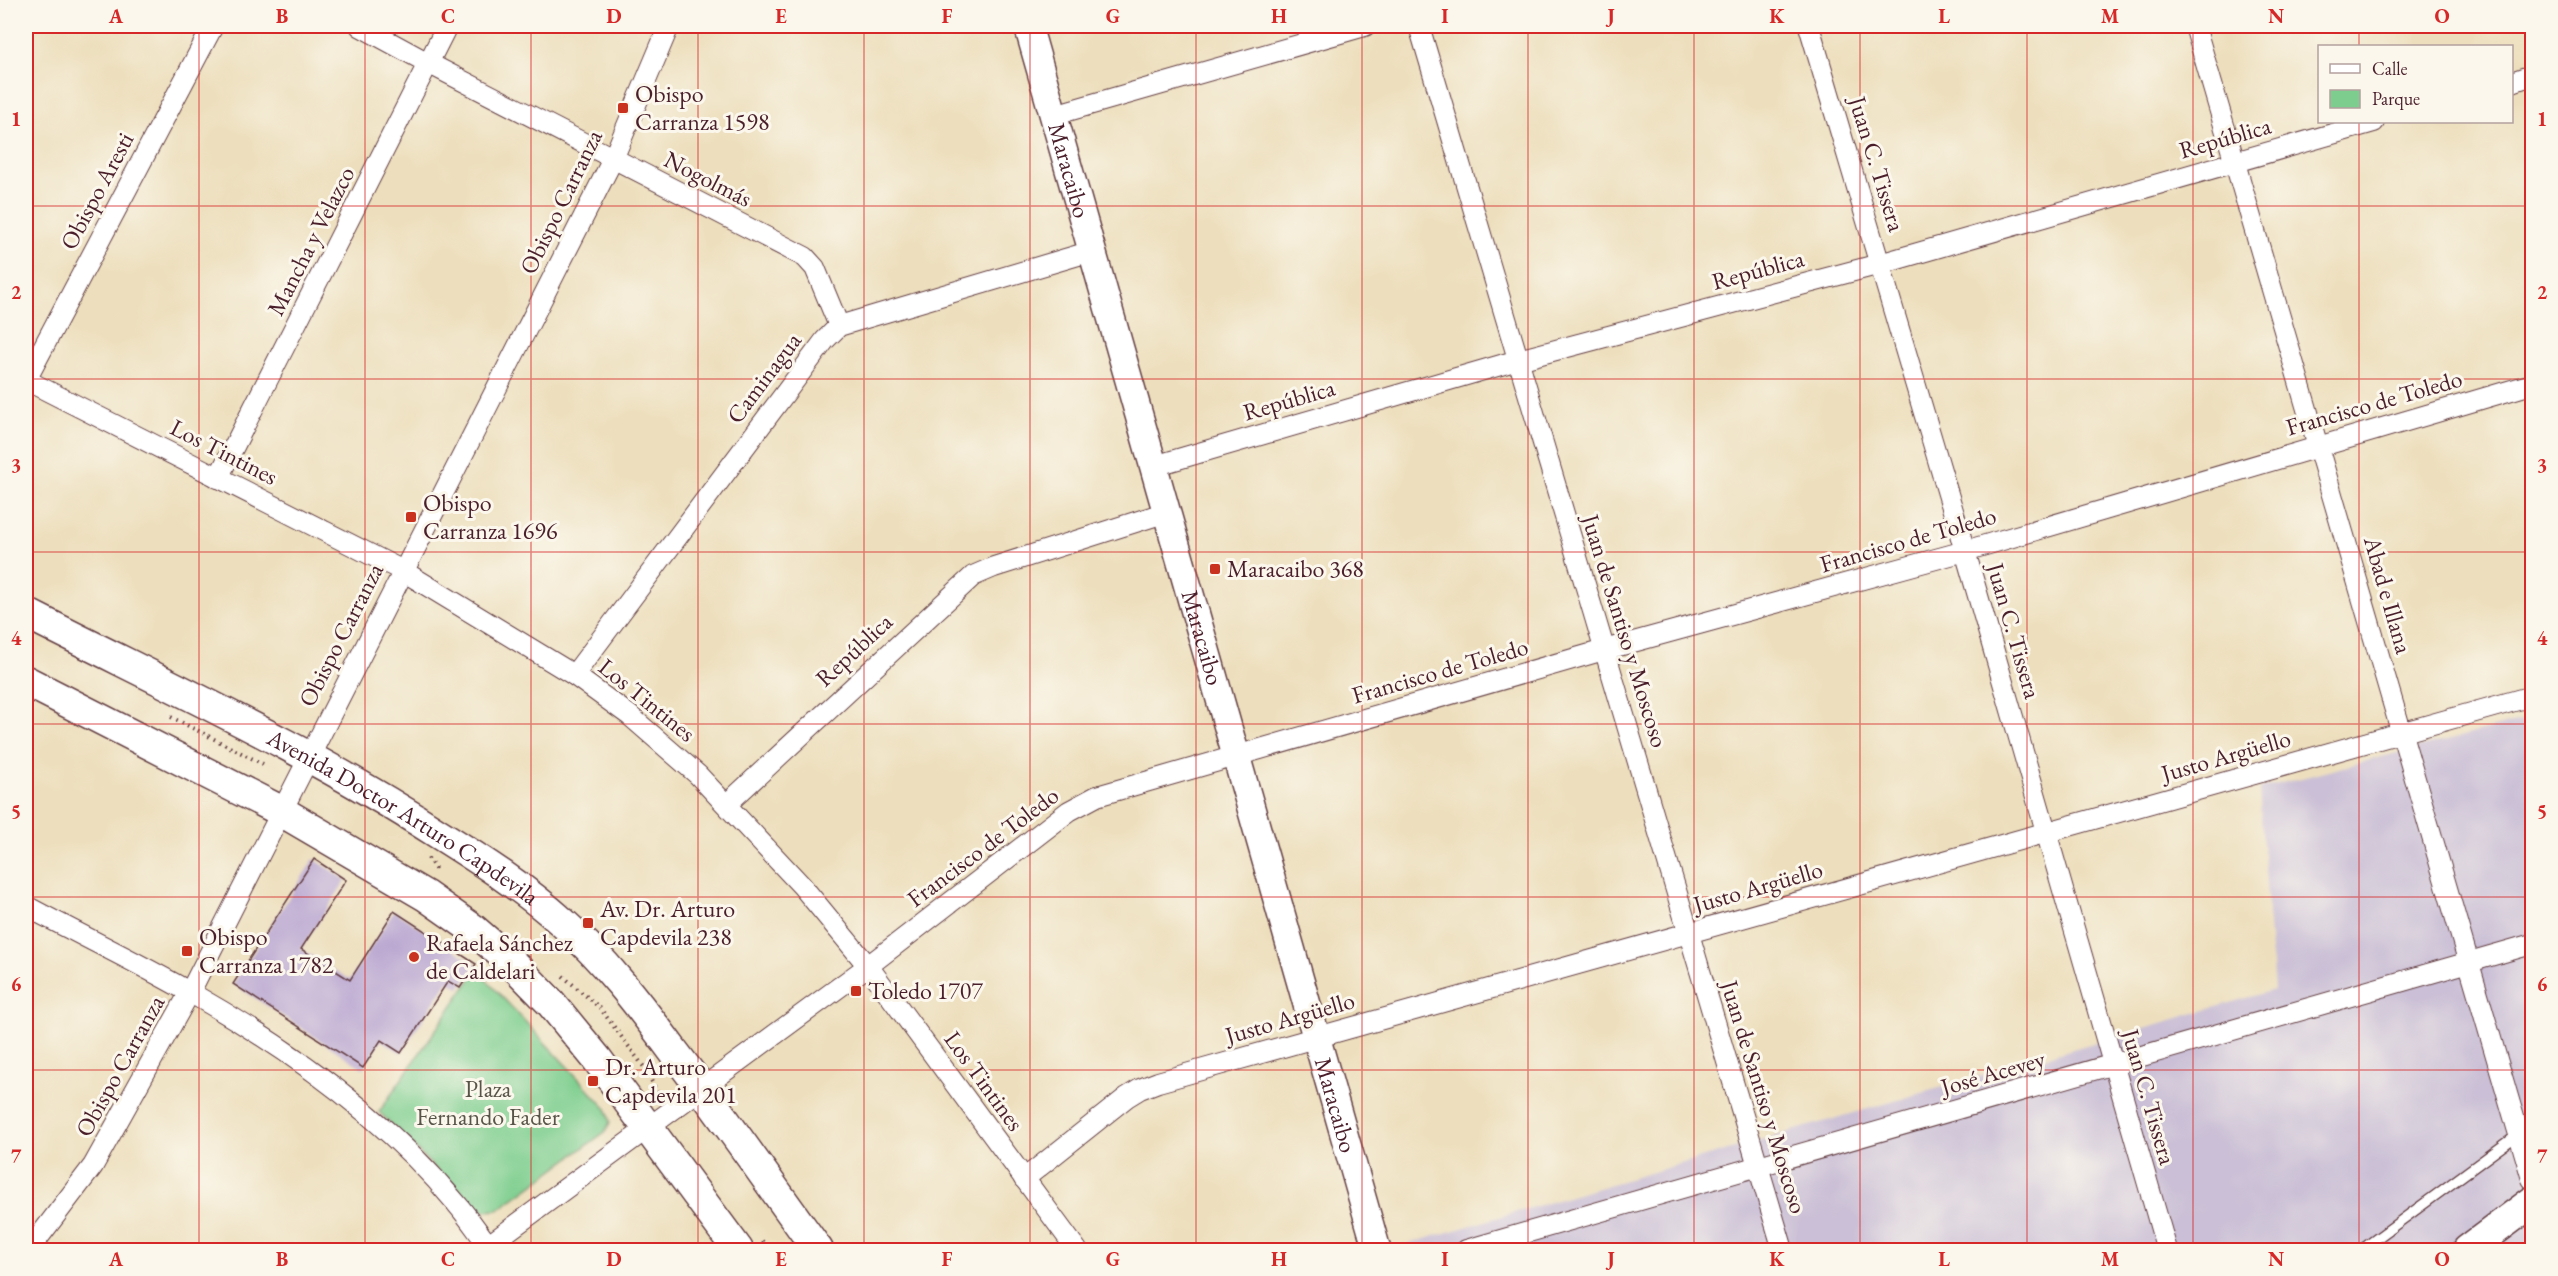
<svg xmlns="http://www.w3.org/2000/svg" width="2558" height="1276" viewBox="0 0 2558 1276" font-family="'EB Garamond',serif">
<rect width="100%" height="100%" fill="#fbf7ec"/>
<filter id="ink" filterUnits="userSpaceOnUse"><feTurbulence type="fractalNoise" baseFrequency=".0167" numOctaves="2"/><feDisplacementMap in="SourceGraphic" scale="12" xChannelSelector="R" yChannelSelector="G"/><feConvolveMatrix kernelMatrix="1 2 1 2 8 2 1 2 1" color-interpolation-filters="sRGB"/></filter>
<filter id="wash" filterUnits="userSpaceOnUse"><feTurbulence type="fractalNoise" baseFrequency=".008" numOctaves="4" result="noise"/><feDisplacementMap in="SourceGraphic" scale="24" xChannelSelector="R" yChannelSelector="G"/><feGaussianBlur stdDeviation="1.35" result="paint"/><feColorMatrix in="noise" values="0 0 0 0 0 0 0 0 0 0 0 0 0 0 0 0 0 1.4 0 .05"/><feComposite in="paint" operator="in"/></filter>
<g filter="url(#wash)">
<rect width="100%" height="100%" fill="#eddfbd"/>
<polygon fill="#cabfd6" points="2532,718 2532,1250 1387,1250 2274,990 2259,789"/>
<polygon fill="#7dce8e" stroke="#64765c" stroke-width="1.5" points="477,970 606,1108 610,1122 605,1132 498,1210 485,1211 472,1206 379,1112"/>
<g id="blocks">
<polygon fill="#bca9d2" points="314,859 346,880 301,949 350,980 394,911 476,964 460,988 448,981 401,1053 381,1040 363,1068 233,984"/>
</g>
</g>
<g filter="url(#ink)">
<use href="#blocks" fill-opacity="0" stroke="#623c41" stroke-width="1.5"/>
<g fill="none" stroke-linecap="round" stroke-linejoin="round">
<defs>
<polyline id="service" points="2361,1250 2519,1134"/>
<g id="minor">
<polyline points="360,26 430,64 805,257 815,268 839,326"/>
<polyline points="1419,26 1783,1250"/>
<polyline points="1809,26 1965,551 2167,1250"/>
<polyline points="2195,26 2532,1179"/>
<polyline points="2512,82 2532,75"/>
<polyline points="1054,115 1365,26"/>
<polyline points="26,380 403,571 574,675 629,715 698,775 802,886 868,966 1077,1250"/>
<polyline points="26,380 213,26"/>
<polyline points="1154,466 1518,360 1880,264 2374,122"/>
<polyline points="218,478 447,26"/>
<polyline points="574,675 825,340 839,326 1092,251"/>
<polyline points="727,804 973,576 994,567 1167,512"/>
<path d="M26,906c54,29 111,56 165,87 95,54 195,125 265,210 13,15 24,32 36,47"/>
<polyline points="1024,1179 1127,1097 1140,1089 1158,1082 2532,696"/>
<polyline points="29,1250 93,1166 190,992 613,159 669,26"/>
<polyline points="482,1250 868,966 1069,811 1097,796 1604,650 1965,551 2532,384"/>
<polyline points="1466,1250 2532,944"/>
</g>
<g id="secondary">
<path id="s1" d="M1028,26l349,1224"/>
</g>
<g id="primary">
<path id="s2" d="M26,613c139,71 282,136 413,221 43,27 85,54 123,88 43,38 78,84 112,130 50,65 96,132 144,198"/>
<polyline points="26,681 281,811 426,896 473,929 510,961 551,1003 597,1059 738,1250"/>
<polyline points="2468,1250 2532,1202"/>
</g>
</defs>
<use href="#service" stroke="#623c41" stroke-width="12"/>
<use href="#minor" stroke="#623c41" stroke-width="22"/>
<use href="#secondary" stroke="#623c41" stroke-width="30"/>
<use href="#primary" stroke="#623c41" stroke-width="33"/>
<g stroke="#623c41" stroke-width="4" stroke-dasharray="1.5 4.5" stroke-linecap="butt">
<polyline points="171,717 263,764"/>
<polyline points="428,858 437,872"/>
<polyline points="563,976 600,1008 644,1067 659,1095"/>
<polyline points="762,1241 773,1250"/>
</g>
<use href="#service" stroke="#fff" stroke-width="9"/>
<use href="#minor" stroke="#fff" stroke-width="20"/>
<use href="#secondary" stroke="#fff" stroke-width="27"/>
<use href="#primary" stroke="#fff" stroke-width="30"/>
</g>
</g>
<path fill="none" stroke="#d62828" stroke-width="1.5" stroke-opacity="0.55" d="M199,26v1224M365,26v1224M531,26v1224M698,26v1224M864,26v1224M1030,26v1224M1196,26v1224M1362,26v1224M1528,26v1224M1694,26v1224M1860,26v1224M2027,26v1224M2193,26v1224M2359,26v20M2359,122v1128M26,206h2506M26,379h2506M26,552h2506M26,724h2506M26,897h2506M26,1070h2506"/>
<g fill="#c8321e" stroke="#fbf7ec" stroke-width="2">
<rect x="617" y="102" width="12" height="12" rx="3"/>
<rect x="405" y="511" width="12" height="12" rx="3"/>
<rect x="1209" y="563" width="12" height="12" rx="3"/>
<rect x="582" y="917" width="12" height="12" rx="3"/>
<rect x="181" y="945" width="12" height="12" rx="3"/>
<circle cx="414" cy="957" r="6"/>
<rect x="850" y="985" width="12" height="12" rx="3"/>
<rect x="587" y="1075" width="12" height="12" rx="3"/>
</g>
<g text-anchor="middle" stroke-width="6" stroke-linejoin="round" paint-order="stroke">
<g font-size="24" fill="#4a1f2b" stroke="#fbf7ec" text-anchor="start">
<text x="635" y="102">Obispo<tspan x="635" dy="28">Carranza 1598</tspan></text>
<text x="423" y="511">Obispo<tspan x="423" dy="28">Carranza 1696</tspan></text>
<text x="1227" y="577">Maracaibo 368</text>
<text x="600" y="917">Av. Dr. Arturo<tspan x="600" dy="28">Capdevila 238</tspan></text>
<text x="199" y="945">Obispo<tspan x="199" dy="28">Carranza 1782</tspan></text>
<text x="426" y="951">Rafaela Sánchez<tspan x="426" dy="28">de Caldelari</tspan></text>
<text x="868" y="999">Toledo 1707</text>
<text x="605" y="1075">Dr. Arturo<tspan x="605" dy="28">Capdevila 201</tspan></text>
</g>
<g font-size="24" fill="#4a1f2b" stroke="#fbf7ec">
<text transform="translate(2225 138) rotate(-16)" y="8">República</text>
<text transform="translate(1877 164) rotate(73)" y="8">Juan C. Tissera</text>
<text dy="8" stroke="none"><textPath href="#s1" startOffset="150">Maracaibo</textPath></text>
<text transform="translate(708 179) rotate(27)" y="8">Nogolmás</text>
<text transform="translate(97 191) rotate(-62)" y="8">Obispo Aresti</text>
<text transform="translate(561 202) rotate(-64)" y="8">Obispo Carranza</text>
<text transform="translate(311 241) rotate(-63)" y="8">Mancha y Velazco</text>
<text transform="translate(1758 270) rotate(-15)" y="8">República</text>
<text transform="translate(764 378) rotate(-53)" y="8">Caminagua</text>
<text transform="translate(1289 400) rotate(-16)" y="8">República</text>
<text transform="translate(2374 403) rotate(-16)" y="8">Francisco de Toledo</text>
<text transform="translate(224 452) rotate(27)" y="8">Los Tintines</text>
<text transform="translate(1908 540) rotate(-16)" y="8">Francisco de Toledo</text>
<text transform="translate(2388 595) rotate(74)" y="8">Abad e Illana</text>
<text transform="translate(1625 631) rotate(73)" y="8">Juan de Santiso y Moscoso</text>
<text transform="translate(2014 631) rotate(74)" y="8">Juan C. Tissera</text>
<text transform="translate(341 635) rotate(-63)" y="8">Obispo Carranza</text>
<text dy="8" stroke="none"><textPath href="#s1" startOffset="636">Maracaibo</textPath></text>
<text transform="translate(854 650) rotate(-43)" y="8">República</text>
<text transform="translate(1440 671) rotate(-16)" y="8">Francisco de Toledo</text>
<text transform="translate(647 700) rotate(39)" y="8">Los Tintines</text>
<text transform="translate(2226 756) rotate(-16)" y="8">Justo Argüello</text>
<text dy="8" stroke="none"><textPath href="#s2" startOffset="429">Avenida Doctor Arturo Capdevila</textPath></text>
<text transform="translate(983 847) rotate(-37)" y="8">Francisco de Toledo</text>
<text transform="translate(1758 887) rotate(-16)" y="8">Justo Argüello</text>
<text transform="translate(1290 1018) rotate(-16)" y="8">Justo Argüello</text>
<text transform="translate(120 1066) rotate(-61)" y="8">Obispo Carranza</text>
<text transform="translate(1993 1073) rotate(-16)" y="8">José Acevey</text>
<text transform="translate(984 1081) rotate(54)" y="8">Los Tintines</text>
<text transform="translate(1764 1097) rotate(73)" y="8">Juan de Santiso y Moscoso</text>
<text transform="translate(2149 1097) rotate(74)" y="8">Juan C. Tissera</text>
<text dy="8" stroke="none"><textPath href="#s1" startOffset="1122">Maracaibo</textPath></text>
</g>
<g font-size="24" fill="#595449" stroke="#fbf7ec">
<text x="488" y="1097">Plaza<tspan x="488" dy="28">Fernando Fader</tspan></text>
</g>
</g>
<rect width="2558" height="1276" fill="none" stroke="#fbf7ec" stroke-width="66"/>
<rect x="2318" y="45" width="195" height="78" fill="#fbf7ec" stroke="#b4a19f" stroke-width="1.5"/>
<rect x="2330" y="64" width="30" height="9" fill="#ffffff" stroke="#b4a19f" stroke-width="1.5"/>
<text x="2372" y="75" font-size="18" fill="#4a1f2b">Calle</text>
<rect x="2330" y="90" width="30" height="18" fill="#7dce8e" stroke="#b4a19f" stroke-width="1.5"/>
<text x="2372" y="105" font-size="18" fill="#4a1f2b">Parque</text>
<rect x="33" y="33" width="2492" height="1210" fill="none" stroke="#d62828" stroke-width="2"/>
<g font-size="20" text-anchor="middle" font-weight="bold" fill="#d62828">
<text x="116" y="23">A</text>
<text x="282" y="23">B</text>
<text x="448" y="23">C</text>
<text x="614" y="23">D</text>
<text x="781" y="23">E</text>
<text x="947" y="23">F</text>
<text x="1113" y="23">G</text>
<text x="1279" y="23">H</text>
<text x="1445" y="23">I</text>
<text x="1611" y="23">J</text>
<text x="1777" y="23">K</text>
<text x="1944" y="23">L</text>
<text x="2110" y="23">M</text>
<text x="2276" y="23">N</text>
<text x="2442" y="23">O</text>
<text x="16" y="126">1</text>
<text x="2542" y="126">1</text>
<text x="16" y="299">2</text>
<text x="2542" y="299">2</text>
<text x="16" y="472">3</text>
<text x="2542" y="472">3</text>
<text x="16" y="645">4</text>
<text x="2542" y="645">4</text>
<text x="16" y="818">5</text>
<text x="2542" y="818">5</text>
<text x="16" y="991">6</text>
<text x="2542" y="991">6</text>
<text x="16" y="1163">7</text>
<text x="2542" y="1163">7</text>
<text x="116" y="1266">A</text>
<text x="282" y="1266">B</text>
<text x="448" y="1266">C</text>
<text x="614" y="1266">D</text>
<text x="781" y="1266">E</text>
<text x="947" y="1266">F</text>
<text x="1113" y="1266">G</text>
<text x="1279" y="1266">H</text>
<text x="1445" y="1266">I</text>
<text x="1611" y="1266">J</text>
<text x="1777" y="1266">K</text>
<text x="1944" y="1266">L</text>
<text x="2110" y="1266">M</text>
<text x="2276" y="1266">N</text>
<text x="2442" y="1266">O</text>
</g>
</svg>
